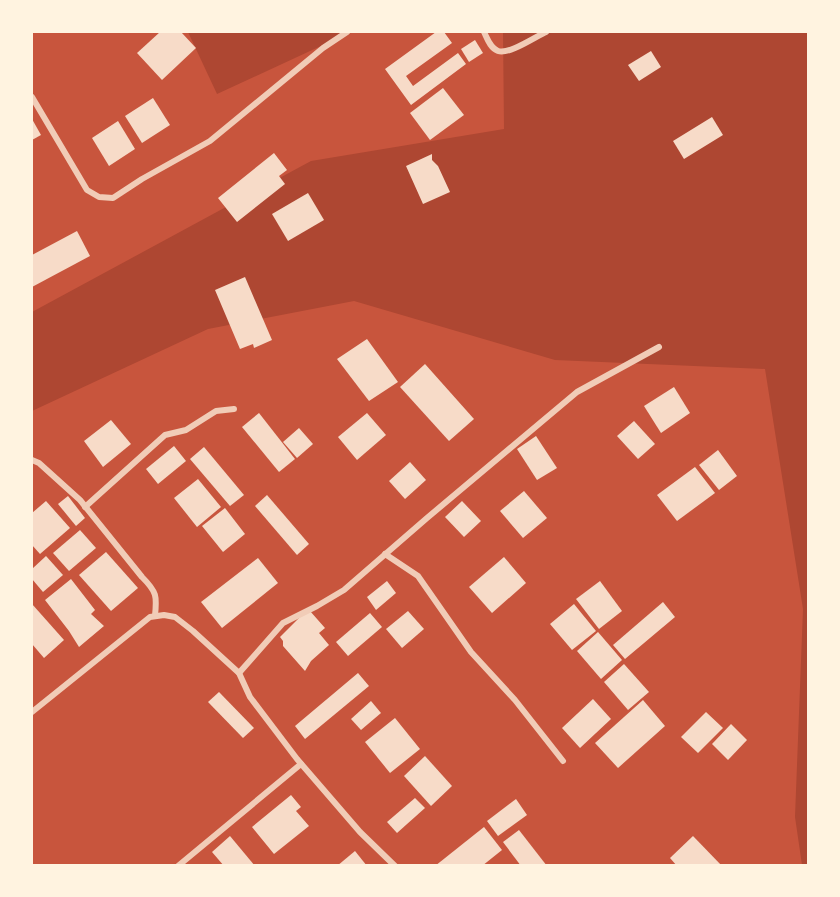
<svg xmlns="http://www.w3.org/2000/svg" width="840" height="897" viewBox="0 0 840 897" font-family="'Open Sans',sans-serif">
<rect width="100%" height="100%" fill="#c8553d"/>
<g fill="#ae4732">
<polygon points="188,32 351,32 217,94"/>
<polygon points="503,32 808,32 808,865 802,865 795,817 803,609 765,369 555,360 354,301 208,329 32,411 32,312 311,161 504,129"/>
</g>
<g fill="#f7dbc8">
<polygon points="160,32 181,32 196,48 162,80 137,53"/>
<polygon points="436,32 444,32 452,43 406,76 413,86 458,53 466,64 411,105 385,69"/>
<polygon points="475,40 483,53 469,62 461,49"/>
<polygon points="651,51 661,67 639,81 628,65"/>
<polygon points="443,88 464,115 430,140 410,113"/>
<polygon points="153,98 170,125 142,143 125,116"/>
<polygon points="712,117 723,135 684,159 673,141"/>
<polygon points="32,119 41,135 32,140"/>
<polygon points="118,121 135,149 109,166 92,138"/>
<polygon points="274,153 287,170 279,176 285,184 237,222 218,198"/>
<polygon points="432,154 432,160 438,166 450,192 423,204 406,166"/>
<polygon points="308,193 324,220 288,241 272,214"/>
<polygon points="77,231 90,256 32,287 32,255"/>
<polygon points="245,277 272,340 254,348 253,344 240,349 215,290"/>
<polygon points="367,339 398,382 369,401 337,359"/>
<polygon points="425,364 474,419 449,441 400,387"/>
<polygon points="674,387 690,413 661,433 644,406"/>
<polygon points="259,413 295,459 279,472 242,427"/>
<polygon points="367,413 386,435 357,460 338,437"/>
<polygon points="111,420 131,444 103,467 84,441"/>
<polygon points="634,421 655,444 638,459 617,436"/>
<polygon points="299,428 313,444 297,458 283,442"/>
<polygon points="536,436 557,468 537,480 517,449"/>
<polygon points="174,446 186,461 158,484 146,469"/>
<polygon points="204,447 244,495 230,506 190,459"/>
<polygon points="718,450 737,476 719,490 699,465"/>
<polygon points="410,462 426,480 405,499 389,481"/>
<polygon points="695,467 715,493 677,521 657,495"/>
<polygon points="198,479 221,507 197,527 174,498"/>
<polygon points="524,491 547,518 523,538 500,511"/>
<polygon points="267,495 309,544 297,555 255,506"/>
<polygon points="68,496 85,518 76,526 58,504"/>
<polygon points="46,501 70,528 40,554 32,545 32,513"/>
<polygon points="462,501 481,521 464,537 445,517"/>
<polygon points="225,508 245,534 223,552 202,526"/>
<polygon points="80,530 96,548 69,571 53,553"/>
<polygon points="106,552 138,588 111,611 79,575"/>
<polygon points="46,556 63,575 43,592 32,579 32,569"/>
<polygon points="504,557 526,583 492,613 469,587"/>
<polygon points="258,558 278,583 222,628 201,602"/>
<polygon points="71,579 95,610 91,614 104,626 79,647 69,631 45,600"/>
<polygon points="387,581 396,593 376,610 367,597"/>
<polygon points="600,581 622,611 599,629 576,599"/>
<polygon points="663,602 675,617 625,659 613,645"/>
<polygon points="32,604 64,640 44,658 32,644"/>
<polygon points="574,604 596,631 572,650 550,624"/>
<polygon points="310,611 325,628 319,633 329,645 311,661 305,671 283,646 283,641 280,637 302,615"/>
<polygon points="408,611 424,629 402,648 386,629"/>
<polygon points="370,613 382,627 348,656 336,642"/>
<polygon points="598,632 622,660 601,679 577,651"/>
<polygon points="624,664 649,692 628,710 604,682"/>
<polygon points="358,673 369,686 305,739 295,726"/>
<polygon points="219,692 254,728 243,738 208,702"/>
<polygon points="593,699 611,719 580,748 562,728"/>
<polygon points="643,700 665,726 618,768 595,743"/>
<polygon points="371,701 381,713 361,730 351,719"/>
<polygon points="706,712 723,728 698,753 681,737"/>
<polygon points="395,718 420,749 390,773 365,742"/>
<polygon points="731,724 747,740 728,760 712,744"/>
<polygon points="425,756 452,786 431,806 404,776"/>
<polygon points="291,795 301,807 296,811 309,826 274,854 252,827"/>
<polygon points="415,798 425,808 397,833 387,822"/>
<polygon points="516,799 527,815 498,836 487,821"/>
<polygon points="484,827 502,850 482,866 435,866"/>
<polygon points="519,830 547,866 521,866 503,842"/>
<polygon points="230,836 255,866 224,866 212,852"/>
<polygon points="693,836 722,866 677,866 670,858"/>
<polygon points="355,851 367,866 337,866"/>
</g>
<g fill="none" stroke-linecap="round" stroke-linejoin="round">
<g stroke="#f1ccb7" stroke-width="6">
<path d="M484,32c3,6 6,16 14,19 11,4 37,-14 48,-19"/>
<polyline points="32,97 87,190 99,197 113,198 142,179 210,141 323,48 347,32"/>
<path d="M32,460l7,3 41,37 62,77c15,15 15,19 13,39"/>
<polyline points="85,507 165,435 186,430 216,411 234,409"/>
<polyline points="385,554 418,576 471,652 515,700 563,761"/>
<polyline points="239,673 283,623 317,606 344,590 427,518 577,392 659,347"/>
<polyline points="32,712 150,617 164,615 175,617 193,631 239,673 250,697 297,759 360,832 395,866"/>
<polyline points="178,866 301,764"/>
</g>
</g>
<rect width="840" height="897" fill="none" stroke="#fff3e0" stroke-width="66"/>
</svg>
